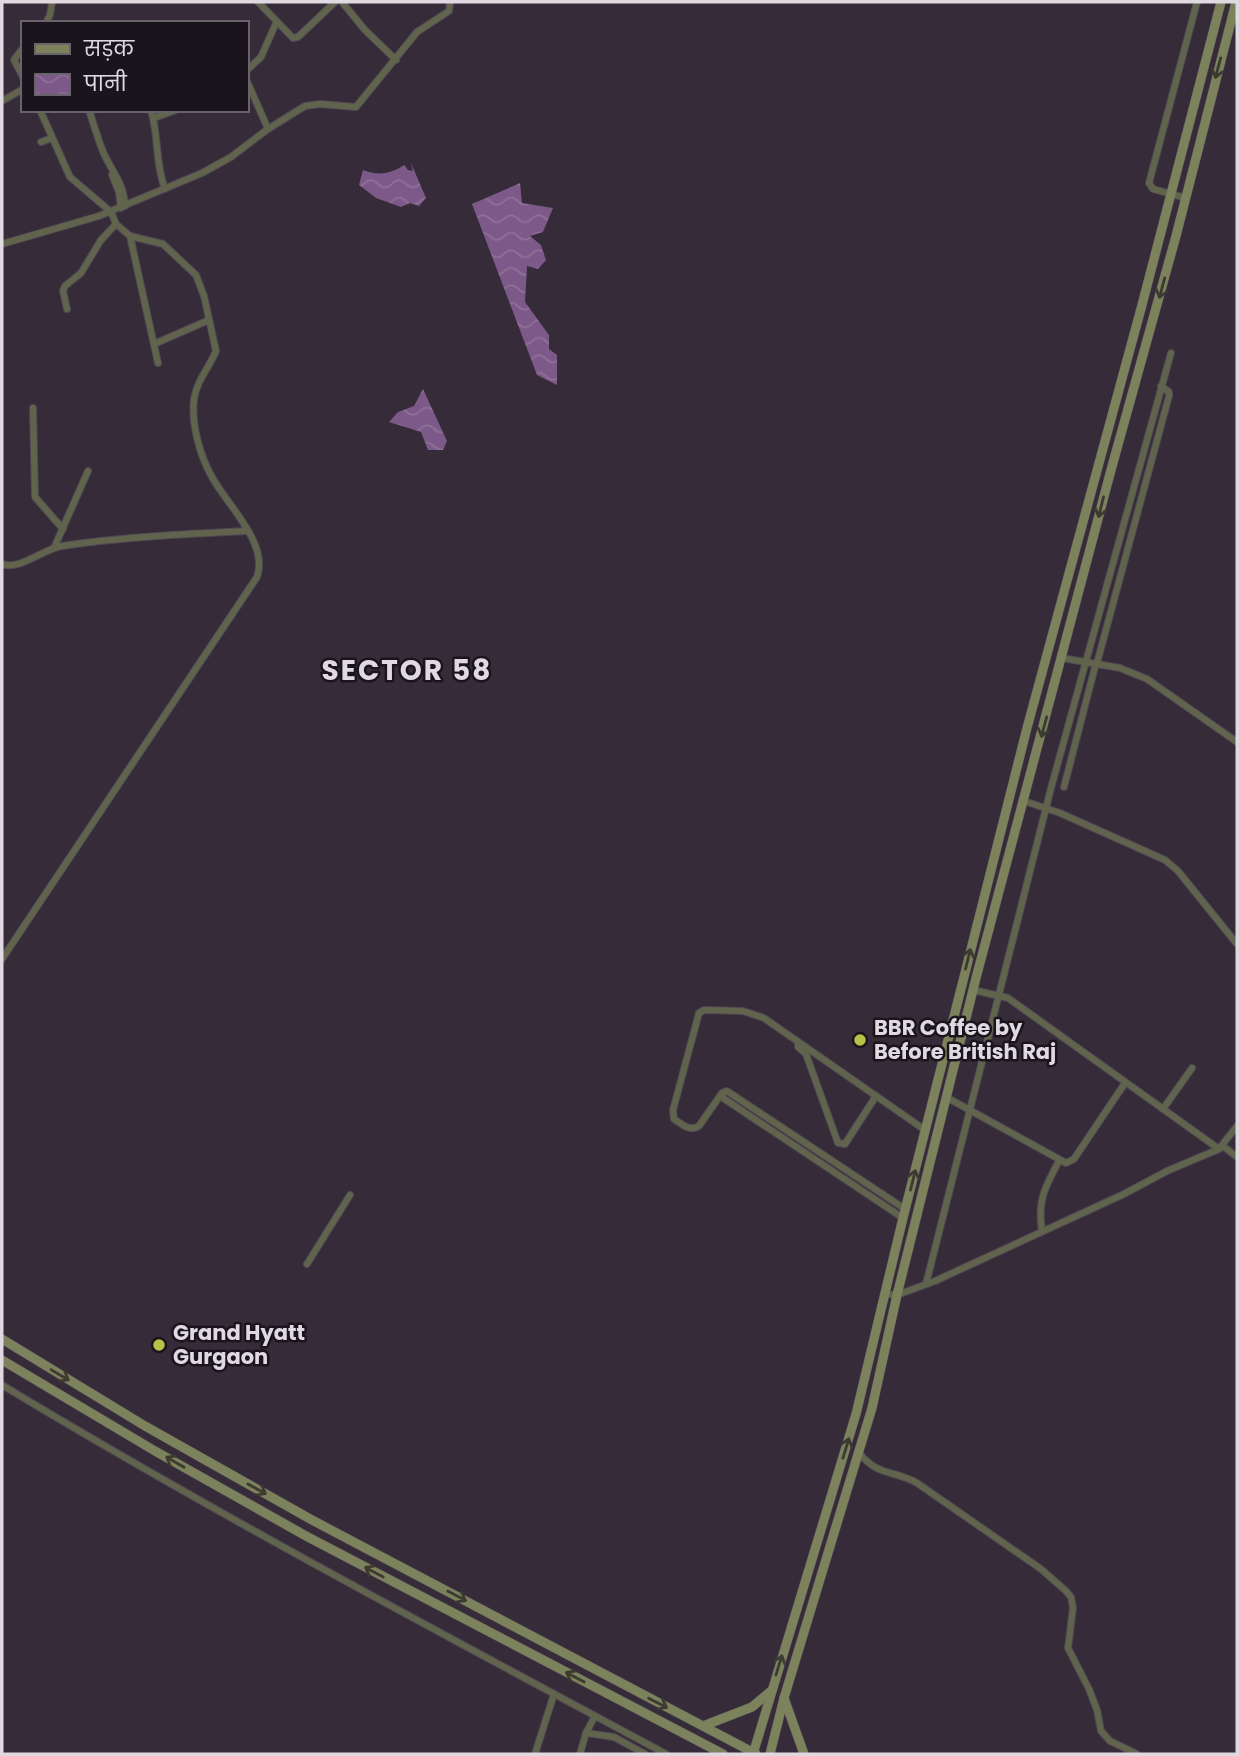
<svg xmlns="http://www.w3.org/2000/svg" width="1239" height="1756" viewBox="0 0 1239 1756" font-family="Poppins,'Noto Sans Devanagari',sans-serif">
<defs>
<pattern id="water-waves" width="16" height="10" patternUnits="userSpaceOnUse" patternTransform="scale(1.75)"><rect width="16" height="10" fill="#7c5988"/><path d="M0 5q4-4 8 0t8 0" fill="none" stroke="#8e7098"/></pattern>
</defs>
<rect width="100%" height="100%" fill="#352b39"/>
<g fill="url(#water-waves)">
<path d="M411,163l15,35 -7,8 -9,-3 -9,4 -25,-9 -17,-13 4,-15c14,6 28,4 41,-5l4,5 5,1z"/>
<polygon points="520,183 522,203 553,208 543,232 530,236 541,245 546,260 538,269 527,266 525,302 549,335 549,349 557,355 557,385 537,375 472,204"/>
<polygon points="423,389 447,441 443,450 428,450 421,432 389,422 398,412 414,406"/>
</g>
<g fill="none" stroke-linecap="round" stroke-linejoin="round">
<defs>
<g id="street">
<polyline points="258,2 293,38 298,37 335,2"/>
<polyline points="342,2 365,30 396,60"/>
<polyline points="46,23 50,15 52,2"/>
<polyline points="23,48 14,60 23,77"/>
<polyline points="247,70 261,57 276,23"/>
<polyline points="247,81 268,129"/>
<polyline points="2,101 23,89"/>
<path d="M89,110c5,15 9,30 15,44 9,19 20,30 21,52"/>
<path d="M151,110c8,27 4,53 14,79"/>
<polyline points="154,118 176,110"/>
<polyline points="41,142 52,138"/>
<polyline points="112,175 119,192 121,208"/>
<polyline points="1186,198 1153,189 1149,183 1197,2"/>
<polyline points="130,236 158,363"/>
<polyline points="2,244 99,216 202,173 231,157 268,129 305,106 320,104 356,107 417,32 449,11 450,2"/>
<polyline points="67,309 63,291 65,286 81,273 101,240 116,224"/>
<polyline points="154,344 209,320"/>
<polyline points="33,408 35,497 63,529"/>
<polyline points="54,548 88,471"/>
<path d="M2,564c17,7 41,-15 60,-18 61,-9 124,-12 186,-15"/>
<polyline points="1062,658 1120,668 1147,679 1237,742"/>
<polyline points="1097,663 1169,396 1169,392 1161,386"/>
<polyline points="1064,787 1096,663"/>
<polyline points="1024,801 1060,813 1165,860 1178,871 1237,944"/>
<path d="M2,959l255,-382c12,-34 -30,-72 -45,-100 -12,-21 -21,-53 -18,-78 3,-19 15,-31 22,-48l-12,-55 -8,-21 -33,-31 -33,-8 -14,-12 -5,-12 -41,-35 -30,-67"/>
<polyline points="973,990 1008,998 1219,1149"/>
<polyline points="798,1042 798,1047 806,1054 838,1143 845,1144 876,1096"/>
<polyline points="720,1096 903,1218"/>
<polyline points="946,1097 1066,1163 1074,1159 1125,1083"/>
<polyline points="1163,1109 1192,1068"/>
<polyline points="1223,1146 1237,1157"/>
<path d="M905,1209l-178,-118 -5,2 -23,33c-10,6 -17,-2 -25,-7l-1,-9 26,-97 5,-3 39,1 21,7 161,112"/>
<path d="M1042,1231c-5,-30 3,-44 17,-70"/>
<polyline points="307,1264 350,1195"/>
<polyline points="926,1284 1051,788 1171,353"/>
<polyline points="885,1294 897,1295 935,1281 1124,1194 1167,1171 1219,1149 1237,1126"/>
<path d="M2,1385c217,131 441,249 664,369"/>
<path d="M859,1453c21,25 34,16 58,30l124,86 25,22 5,6 2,11 -5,40 21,41 8,21 4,21 9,10 27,13"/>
<polyline points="586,1733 614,1737 645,1754"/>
<polyline points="535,1754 554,1694"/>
<polyline points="580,1754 586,1733 595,1716"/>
</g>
<g id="secondary">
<polyline points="2,1339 145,1426 312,1520 756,1754"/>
<polyline points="2,1360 155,1451 306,1536 723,1754"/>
<polyline points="784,1698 804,1754"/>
<polyline points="703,1726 752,1707 771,1691"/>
<polyline points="753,1754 856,1414 903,1218 1027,728 1142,305 1221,2"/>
<polyline points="770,1754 784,1698 872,1408 897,1295 976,978 1111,470 1176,236 1236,2"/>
</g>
</defs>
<use href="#street" stroke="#504754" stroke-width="8"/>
<use href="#secondary" stroke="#504754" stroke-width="10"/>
<use href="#street" stroke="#61644c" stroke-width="6"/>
<use href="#secondary" stroke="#7c825b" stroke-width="9"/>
</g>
<defs><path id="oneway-shaft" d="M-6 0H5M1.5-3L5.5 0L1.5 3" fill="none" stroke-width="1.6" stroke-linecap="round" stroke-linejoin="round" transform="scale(1.75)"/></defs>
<g stroke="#3c3b32">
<use href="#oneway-shaft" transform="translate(1218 68) rotate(105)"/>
<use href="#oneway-shaft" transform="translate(1162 288) rotate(105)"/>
<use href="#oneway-shaft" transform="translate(1101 507) rotate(104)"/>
<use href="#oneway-shaft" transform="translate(1044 727) rotate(105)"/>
<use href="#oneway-shaft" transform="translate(968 959) rotate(-76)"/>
<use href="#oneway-shaft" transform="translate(913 1180) rotate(-76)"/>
<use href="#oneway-shaft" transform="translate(60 1375) rotate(31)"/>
<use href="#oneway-shaft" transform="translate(846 1448) rotate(-73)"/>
<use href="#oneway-shaft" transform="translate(175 1462) rotate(-150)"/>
<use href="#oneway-shaft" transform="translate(257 1489) rotate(29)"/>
<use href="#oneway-shaft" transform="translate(374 1572) rotate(-152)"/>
<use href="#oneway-shaft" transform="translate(457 1596) rotate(28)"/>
<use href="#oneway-shaft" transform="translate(779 1665) rotate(-73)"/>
<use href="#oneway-shaft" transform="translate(575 1677) rotate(-152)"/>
<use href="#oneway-shaft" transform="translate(658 1703) rotate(27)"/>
</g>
<g fill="#b5c24a" stroke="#1a151c" stroke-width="2.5">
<circle cx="860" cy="1040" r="7"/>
<circle cx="159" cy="1345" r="7"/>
</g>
<g text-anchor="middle" stroke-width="5" stroke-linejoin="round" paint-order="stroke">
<g font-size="21" font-weight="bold" fill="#e0d9e2" stroke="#1a151c" text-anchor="start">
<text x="874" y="1035">BBR Coffee by<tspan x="874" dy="24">Before British Raj</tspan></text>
<text x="173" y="1340">Grand Hyatt<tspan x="173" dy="24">Gurgaon</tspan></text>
</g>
<g font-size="28" font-weight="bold" letter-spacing="2" fill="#e0d9e2" stroke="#1a151c">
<text x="407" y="680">SECTOR 58</text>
</g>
</g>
<rect width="1239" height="1756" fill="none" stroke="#e0d9e2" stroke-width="7"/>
<rect x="21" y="21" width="228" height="91" fill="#1a151c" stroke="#69636b" stroke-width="2"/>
<rect x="35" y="44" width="35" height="10" fill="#7c825b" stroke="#69636b" stroke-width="2"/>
<text x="84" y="56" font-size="21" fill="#e0d9e2">सड़क</text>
<rect x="35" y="74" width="35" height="21" fill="url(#water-waves)" stroke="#69636b" stroke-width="2"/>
<text x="84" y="91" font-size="21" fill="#e0d9e2">पानी</text>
</svg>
